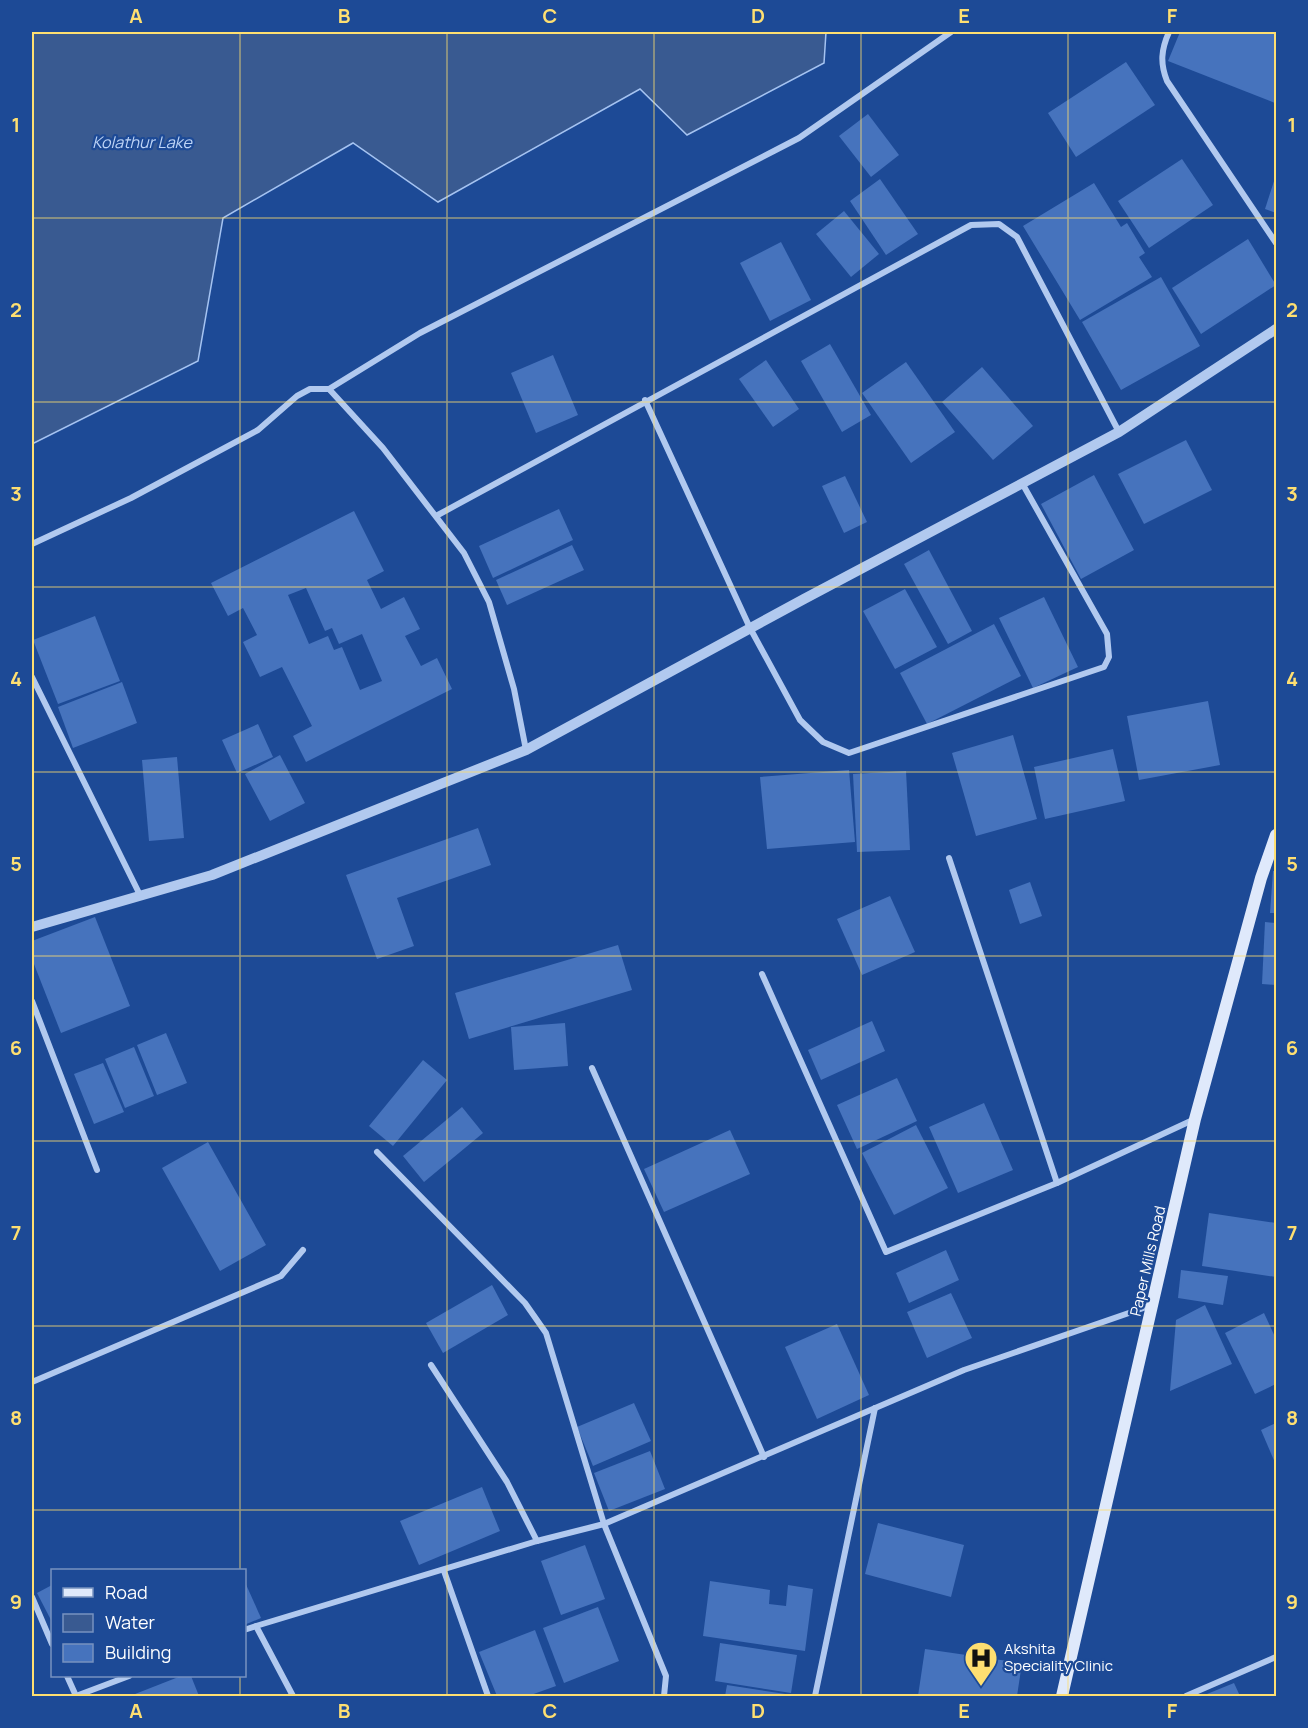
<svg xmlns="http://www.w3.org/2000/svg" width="1308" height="1728" viewBox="0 0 1308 1728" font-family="Manrope,sans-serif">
<rect width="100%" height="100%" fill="#1d4a96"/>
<polygon fill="#395a91" stroke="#a5c3f1" stroke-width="1.5" points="32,32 826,32 824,63 687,135 640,89 438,202 353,143 223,218 198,361 32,444"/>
<g fill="#4673bd" fill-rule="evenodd">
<polygon points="1180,32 1276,32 1275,103 1168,61"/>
<polygon points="1126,62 1155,105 1076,157 1048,113"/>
<polygon points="868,114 899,155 871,177 839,136"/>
<polygon points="1182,159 1213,205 1149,248 1118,201"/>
<polygon points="1276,175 1276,213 1265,209"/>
<polygon points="880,179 918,234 886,255 850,201"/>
<polygon points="1094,183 1121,227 1127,223 1145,253 1139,257 1152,277 1080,320 1023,226"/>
<polygon points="844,211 879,254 851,277 816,234"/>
<polygon points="1248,239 1276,285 1201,334 1172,288"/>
<polygon points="781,242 811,300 770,321 740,263"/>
<polygon points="1161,277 1200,346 1121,390 1082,322"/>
<polygon points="830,344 871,415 842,432 801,361"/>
<polygon points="553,355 578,415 536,433 511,373"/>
<polygon points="766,360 799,409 773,427 739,379"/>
<polygon points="906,362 955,432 911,463 862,393"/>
<polygon points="982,367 1033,426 993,460 942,402"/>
<polygon points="1186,440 1212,490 1144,524 1118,474"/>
<polygon points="1094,475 1134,550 1081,579 1041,504"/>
<polygon points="845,476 867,522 844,533 822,486"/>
<polygon points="559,509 573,540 493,578 479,546"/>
<path d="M354,511l30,60 -17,9 14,29 23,-12 16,32 -15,7 16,30 16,-8 15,31 -146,73 -13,-26 19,-10 -30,-59 -22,10 -17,-35 14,-7 -14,-27 -15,8 -17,-33zM306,588l19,43 7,-3 7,16 23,-10 20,47 -22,9 -18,-43 -8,3 -6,-14 -19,8 -21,-49z"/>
<polygon points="572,545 584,570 507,605 496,580"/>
<polygon points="929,550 972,631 948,644 904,564"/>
<polygon points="905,589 937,647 895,669 863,611"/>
<polygon points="1044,597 1078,667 1033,688 999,618"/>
<polygon points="95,616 120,681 58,704 33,640"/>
<polygon points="994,624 1021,676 927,724 900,673"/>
<polygon points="122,682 137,723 73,748 58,707"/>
<polygon points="1208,701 1220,765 1139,780 1127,716"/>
<polygon points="258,724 273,757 237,773 222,740"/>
<polygon points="1013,735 1037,819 976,836 952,753"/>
<polygon points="1113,749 1125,801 1045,819 1034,767"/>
<polygon points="280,755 305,803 270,821 245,774"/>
<polygon points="177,757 184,838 149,841 142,760"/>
<polygon points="849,770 855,842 767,849 760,777"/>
<polygon points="906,771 910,850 857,852 853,774"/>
<polygon points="478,828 491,865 397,898 414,946 377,959 346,875"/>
<polygon points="1273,871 1276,871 1276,913 1270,913"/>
<polygon points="1030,882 1042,916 1020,924 1009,890"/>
<polygon points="890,896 915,952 862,975 837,919"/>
<polygon points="95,917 130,1006 61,1033 32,959 32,941"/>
<polygon points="1265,922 1276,923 1276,985 1262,984"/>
<polygon points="618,945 632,990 469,1039 455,993"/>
<polygon points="872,1021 885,1051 821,1080 808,1050"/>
<polygon points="565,1023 568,1066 514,1070 511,1027"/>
<polygon points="166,1033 187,1083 157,1095 137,1045"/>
<polygon points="134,1047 154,1096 125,1108 105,1059"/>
<polygon points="423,1060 447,1080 393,1146 369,1126"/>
<polygon points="103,1063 124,1112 94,1124 74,1074"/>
<polygon points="897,1078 917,1121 857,1149 837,1105"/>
<polygon points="984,1103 1013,1170 958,1193 929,1127"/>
<polygon points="462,1107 483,1133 424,1182 403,1156"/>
<polygon points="916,1125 948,1188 894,1215 862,1153"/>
<polygon points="730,1130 750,1174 664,1212 644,1169"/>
<polygon points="208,1142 266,1245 220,1271 162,1168"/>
<polygon points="1209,1213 1276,1223 1276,1277 1202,1266"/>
<polygon points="946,1250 959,1280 909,1303 896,1273"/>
<polygon points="1181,1270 1228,1276 1223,1305 1178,1298"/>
<polygon points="492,1285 508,1315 443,1353 426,1323"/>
<polygon points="951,1293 972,1338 927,1358 907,1312"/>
<polygon points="1205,1305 1232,1364 1170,1391 1176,1320"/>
<polygon points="1264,1313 1276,1339 1276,1384 1255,1394 1225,1333"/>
<polygon points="837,1324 869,1395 817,1419 785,1347"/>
<polygon points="634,1403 651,1441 593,1466 577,1427"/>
<polygon points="1276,1423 1276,1465 1261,1430"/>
<polygon points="650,1451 665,1489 609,1511 594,1473"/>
<polygon points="482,1487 500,1531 419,1565 400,1521"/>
<polygon points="878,1523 964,1545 951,1597 865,1574"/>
<polygon points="585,1545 605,1599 561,1615 541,1561"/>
<polygon points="244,1580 261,1618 244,1625"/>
<polygon points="710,1581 770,1590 769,1604 786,1606 788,1585 813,1589 805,1651 703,1636"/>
<polygon points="52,1585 52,1622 37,1593"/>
<polygon points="598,1607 619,1661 564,1683 543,1628"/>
<polygon points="535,1630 556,1686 528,1696 497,1696 479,1652"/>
<polygon points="720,1643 797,1655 791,1693 715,1681"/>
<polygon points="925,1649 1022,1663 1017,1696 918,1696"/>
<polygon points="181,1676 191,1676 199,1696 130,1696"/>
<polygon points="1234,1683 1240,1696 1202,1696"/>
<polygon points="727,1685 792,1695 792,1696 725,1696"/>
</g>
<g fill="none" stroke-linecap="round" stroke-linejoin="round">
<g stroke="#b1c9ef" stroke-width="6">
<path d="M1169,32c-8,18 -9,31 -2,49l109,162"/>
<polyline points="329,389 420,333 799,138 951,32"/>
<polyline points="645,400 750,628 800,720 823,742 849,753 1104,667 1109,657 1107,634 1022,483"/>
<polyline points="436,516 971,225 999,224 1017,237 1119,432"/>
<polyline points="32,544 131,498 258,430 297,396 310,389 329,389 383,448 464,553 489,602 514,689 526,750"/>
<polyline points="32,677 140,895"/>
<polyline points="949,858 1057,1183"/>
<polyline points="762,974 886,1252 1057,1183 1195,1119"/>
<polyline points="32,1001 97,1170"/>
<polyline points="592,1068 764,1457"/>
<polyline points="377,1152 525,1303 546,1333 604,1524 666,1676 664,1696"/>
<polyline points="431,1365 507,1482 537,1541"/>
<polyline points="32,1382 281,1276 303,1250"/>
<polyline points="444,1571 488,1696"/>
<polyline points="32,1597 52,1644"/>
<polyline points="256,1626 537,1541 604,1524 964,1370 1152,1305"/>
<polyline points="244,1630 256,1626 293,1696"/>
<polyline points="67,1676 76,1696 129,1676"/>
<polyline points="815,1696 875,1408"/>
<polyline points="1186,1696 1276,1657"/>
</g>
<polyline stroke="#b1c9ef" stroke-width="10" points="32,927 212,875 526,750 804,599 1119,432 1276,329"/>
<polyline stroke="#dfe9fb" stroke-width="12" points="1062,1696 1195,1119 1261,878 1276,835"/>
</g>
<path fill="none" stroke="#fedf71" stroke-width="1.5" stroke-opacity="0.55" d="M240,32v1538M447,32v1664M654,32v1664M861,32v1664M1068,32v1664M32,218h1244M32,402h1244M32,587h1244M32,772h1244M32,956h1244M32,1141h1244M32,1326h1244M32,1510h1244M240,1676v20"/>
<defs>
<symbol id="hospital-pin" viewBox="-11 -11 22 30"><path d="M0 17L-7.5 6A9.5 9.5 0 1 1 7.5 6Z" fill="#fedf71" stroke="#1d4a96"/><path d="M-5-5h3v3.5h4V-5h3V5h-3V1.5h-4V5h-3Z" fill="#111"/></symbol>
</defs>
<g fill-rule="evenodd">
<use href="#hospital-pin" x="962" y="1639" width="38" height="52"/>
</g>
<g text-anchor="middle" stroke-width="4.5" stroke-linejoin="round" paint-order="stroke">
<g font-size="15" fill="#fff" stroke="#1d4a96">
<text transform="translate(1148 1261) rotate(-77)" y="5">Paper Mills Road</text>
</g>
<g font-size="15" fill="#fff" stroke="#1d4a96" text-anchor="start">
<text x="1004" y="1654">Akshita<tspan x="1004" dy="17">Speciality Clinic</tspan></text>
</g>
<g font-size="16" font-style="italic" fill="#bed4f6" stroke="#1d4a96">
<text x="142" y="148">Kolathur Lake</text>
</g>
</g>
<rect width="1308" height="1728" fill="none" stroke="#1d4a96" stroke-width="66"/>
<rect x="51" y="1569" width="195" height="108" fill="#1d4a96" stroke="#7792c0" stroke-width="1.5"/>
<rect x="63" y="1588" width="30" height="9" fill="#dfe9fb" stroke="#7792c0" stroke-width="1.5"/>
<text x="105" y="1599" font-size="18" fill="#ffffff">Road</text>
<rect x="63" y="1614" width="30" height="18" fill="#395a91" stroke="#7792c0" stroke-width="1.5"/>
<text x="105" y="1629" font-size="18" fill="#ffffff">Water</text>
<rect x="63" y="1644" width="30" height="18" fill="#4673bd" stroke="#7792c0" stroke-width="1.5"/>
<text x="105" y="1659" font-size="18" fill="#ffffff">Building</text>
<rect x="33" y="33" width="1242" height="1662" fill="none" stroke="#fedf71" stroke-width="2"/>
<g font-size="20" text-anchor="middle" font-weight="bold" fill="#fedf71">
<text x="136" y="23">A</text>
<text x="344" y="23">B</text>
<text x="550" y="23">C</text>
<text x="758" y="23">D</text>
<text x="964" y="23">E</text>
<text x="1172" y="23">F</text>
<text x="16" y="132">1</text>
<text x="1292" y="132">1</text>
<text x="16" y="317">2</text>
<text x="1292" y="317">2</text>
<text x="16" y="501">3</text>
<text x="1292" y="501">3</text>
<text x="16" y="686">4</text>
<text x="1292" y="686">4</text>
<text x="16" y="871">5</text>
<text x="1292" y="871">5</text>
<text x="16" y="1055">6</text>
<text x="1292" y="1055">6</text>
<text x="16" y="1240">7</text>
<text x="1292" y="1240">7</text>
<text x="16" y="1425">8</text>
<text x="1292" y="1425">8</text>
<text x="16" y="1609">9</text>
<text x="1292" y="1609">9</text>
<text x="136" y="1718">A</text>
<text x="344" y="1718">B</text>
<text x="550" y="1718">C</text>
<text x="758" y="1718">D</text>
<text x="964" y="1718">E</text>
<text x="1172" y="1718">F</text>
</g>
</svg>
